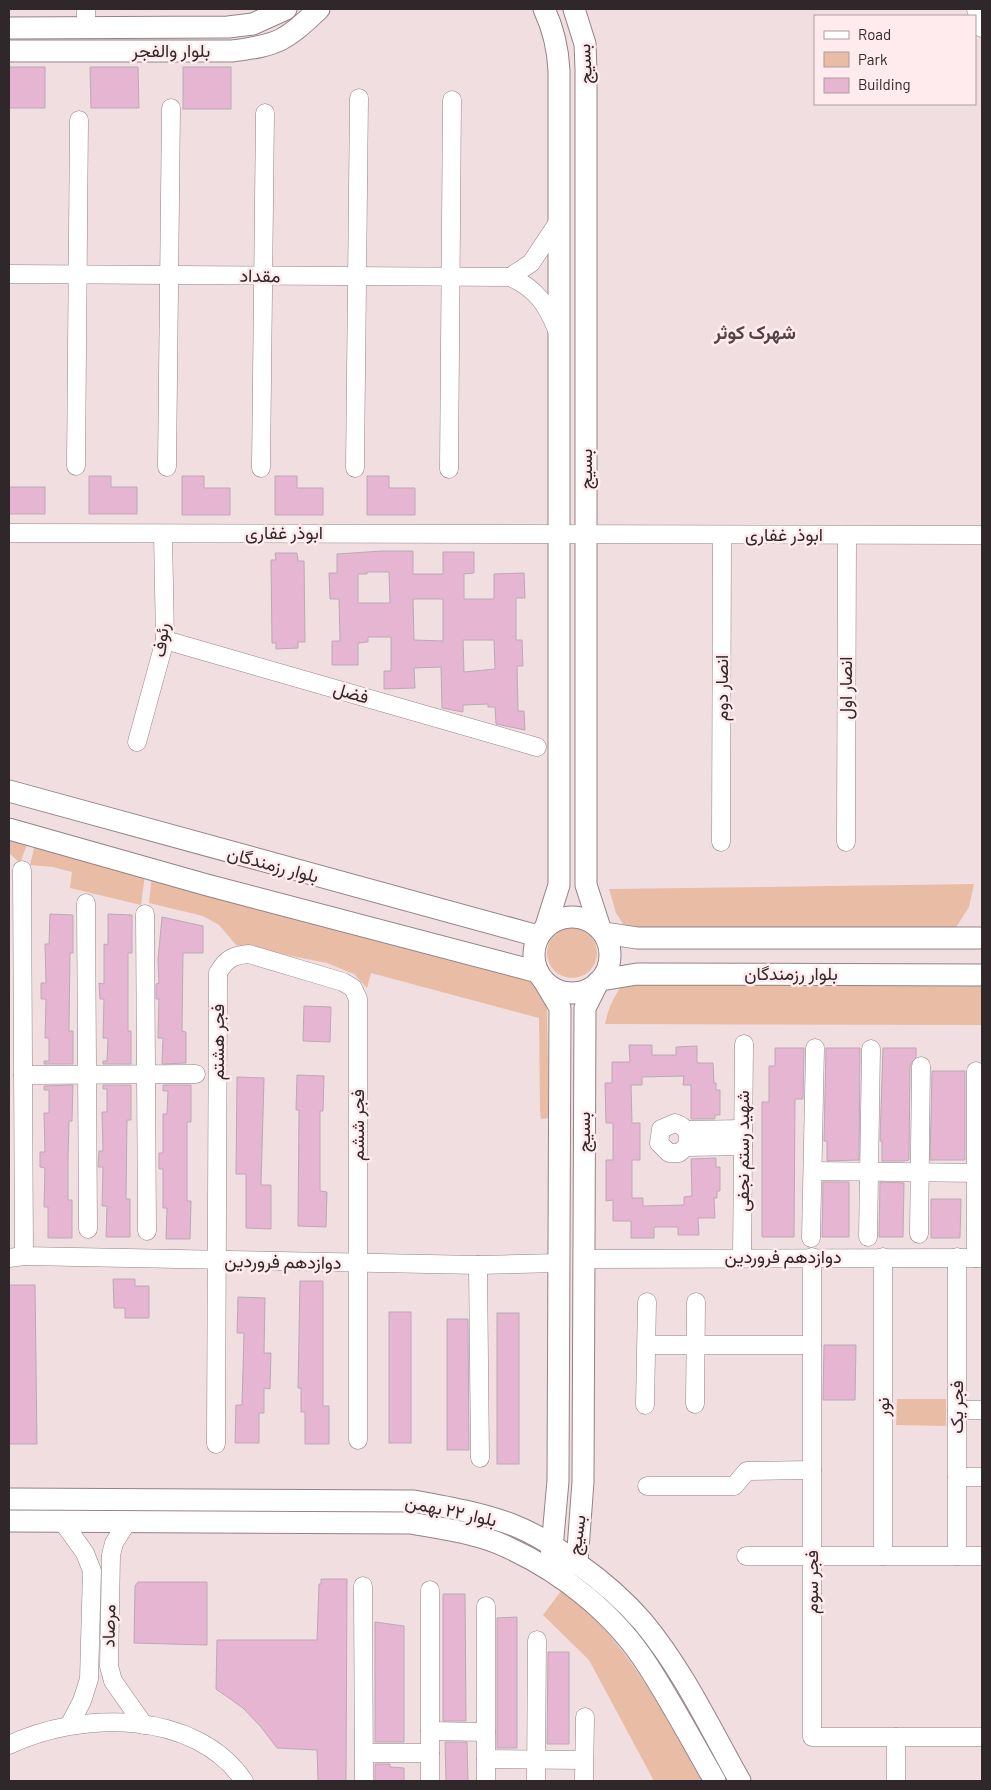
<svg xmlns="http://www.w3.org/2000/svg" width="991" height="1790" viewBox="0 0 991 1790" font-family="Barlow,Vazirmatn,sans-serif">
<rect width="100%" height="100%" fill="#f1dee1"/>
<g fill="#e9bca5">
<polygon points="9,836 28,842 20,863 9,853"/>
<polygon points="35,844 145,874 141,905 70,888 72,872 53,867 30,865"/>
<polygon points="152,875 533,980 547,1008 549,1118 541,1119 540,1111 539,1018 371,973 367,988 354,974 327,963 236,945 219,925 203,916 149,903"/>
<polygon points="974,884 969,907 955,929 631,936 616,913 609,889"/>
<circle cx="572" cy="953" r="25"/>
<path d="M631,975h351v50l-377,-1c4,-20 12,-34 26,-49z"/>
<polygon points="897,1399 946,1399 946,1426 896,1425"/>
<path d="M561,1591c67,47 101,122 141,190h-48l-65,-121 -46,-45z"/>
</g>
<g fill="#e6b5d1" stroke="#baaab3" fill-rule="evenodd">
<rect x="9" y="67" width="36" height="41"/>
<polygon points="90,67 138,67 139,108 91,108"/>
<rect x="183" y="67" width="48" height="42"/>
<polygon points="89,476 111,476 111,487 137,487 137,514 89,514"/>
<polygon points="182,476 204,476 204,488 230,488 230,515 182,515"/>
<polygon points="275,476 297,476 297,488 323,488 323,515 275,515"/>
<polygon points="367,476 389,476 389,488 415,488 415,515 367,515"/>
<rect x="9" y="487" width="36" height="27"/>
<path d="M382,551h31v23h30v-22h31v21l-10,1v25h30v-25l30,-1 1,25h-9v42h6l1,26h-6l1,45h6l1,19 -29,-6 -1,-17h-7v-3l-25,1v7l-21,-4 -1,-41 -27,1 1,20 -31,1v-18h7v-34h-23v5l-10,1v22h-26v-24h8l-1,-42h-9l-1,-26h8v-19zM367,572h22l1,31h-32v-29h9zM413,599h30v42l-29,-1zM463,640h31l1,29 -31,3z"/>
<polygon points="275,553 297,553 298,561 304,561 305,642 298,642 298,648 276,649 276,643 272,643 271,560 276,560"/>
<polygon points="50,914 73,915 73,953 70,953 69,1031 73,1031 73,1064 44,1064 44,1061 49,1061 49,1038 45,1038 46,999 41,999 41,983 46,983 45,944 49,944"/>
<polygon points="108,914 132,915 132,953 128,953 128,1031 131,1031 131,1064 103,1064 103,1061 107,1061 108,1038 103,1038 104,999 100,999 99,983 104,984 104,944 108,945"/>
<polygon points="162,917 203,926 203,953 183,953 182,1031 186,1032 186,1063 162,1064 163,1038 158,1038 159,999 156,999 156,984 159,983 158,960"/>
<polygon points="304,1006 331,1007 330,1042 303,1041"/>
<polygon points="629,1045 652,1045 652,1055 676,1055 676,1047 697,1046 697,1063 713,1063 714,1083 716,1083 716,1090 720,1090 720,1115 715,1115 715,1119 691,1119 691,1085 683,1085 684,1076 642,1077 642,1085 631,1085 632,1123 640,1123 640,1160 632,1160 632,1198 643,1198 643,1206 684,1205 684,1197 692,1196 691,1159 716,1158 716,1167 720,1167 720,1191 717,1191 717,1198 714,1198 715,1218 698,1218 699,1235 678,1235 678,1227 654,1227 654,1238 631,1238 631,1221 613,1221 613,1200 606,1201 606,1160 613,1160 613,1123 606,1123 605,1083 612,1083 612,1062 630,1062"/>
<polygon points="775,1048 804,1048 803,1099 795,1099 794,1237 762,1237 762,1102 769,1102 769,1066 775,1066"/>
<polygon points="826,1048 860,1048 859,1160 827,1161 827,1141 824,1141"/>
<polygon points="883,1048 916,1048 916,1057 910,1066 909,1160 904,1161 882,1161 882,1141 880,1141"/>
<polygon points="932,1071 965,1071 965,1160 930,1160"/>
<polygon points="297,1075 324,1076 323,1111 320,1111 320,1191 327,1192 326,1227 298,1226 299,1110 296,1110"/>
<polygon points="237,1077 264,1078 261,1185 271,1185 271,1229 246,1228 246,1174 236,1174"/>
<polygon points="73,1085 72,1121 69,1121 68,1161 68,1200 72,1200 72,1238 48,1238 48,1207 44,1207 45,1168 40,1167 40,1152 45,1152 44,1113 49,1113 49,1090 44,1090 44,1086"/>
<polygon points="103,1085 131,1085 131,1120 127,1120 126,1199 130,1199 130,1237 106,1237 107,1206 102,1206 103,1167 98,1167 99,1151 103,1151 102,1112 107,1112 107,1089 103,1089"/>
<polygon points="163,1085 191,1085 191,1122 187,1122 187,1201 191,1201 190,1239 166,1239 167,1208 163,1208 163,1169 159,1169 159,1153 163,1153 163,1114 167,1114 168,1091 163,1091"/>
<polygon points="823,1182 849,1182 849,1237 822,1237"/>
<polygon points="880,1182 904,1183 903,1237 879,1237"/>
<polygon points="931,1199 961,1199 960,1238 931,1238"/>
<polygon points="113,1279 135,1279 135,1286 149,1286 149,1318 125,1318 125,1308 114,1308"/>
<polygon points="300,1281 323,1281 323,1406 329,1406 329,1444 305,1444 305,1412 301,1412 301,1388 298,1388"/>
<polygon points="9,1285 35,1285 37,1444 9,1444"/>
<polygon points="238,1297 265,1298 264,1353 271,1353 270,1389 264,1388 264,1413 259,1413 259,1443 235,1443 236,1405 242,1405 244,1333 237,1333"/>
<rect x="389" y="1312" width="22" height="131"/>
<rect x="497" y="1313" width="22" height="151"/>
<polygon points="447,1319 468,1319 469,1450 447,1450"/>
<polygon points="824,1345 856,1345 855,1400 823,1400"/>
<polygon points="321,1579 347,1579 346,1781 318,1781 317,1750 277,1748 261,1727 243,1708 216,1689 217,1640 317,1640 319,1584 321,1584"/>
<polygon points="138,1582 207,1582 207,1645 134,1643 135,1586"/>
<polygon points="443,1594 465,1594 466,1721 443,1721"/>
<polygon points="517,1617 517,1748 497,1748 497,1618"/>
<polygon points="375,1622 404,1626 404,1742 375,1742"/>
<polygon points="548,1652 569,1652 569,1744 547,1744"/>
<polygon points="445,1742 467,1742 468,1781 446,1781"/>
<polygon points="375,1764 390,1764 390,1767 404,1768 404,1781 375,1781"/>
</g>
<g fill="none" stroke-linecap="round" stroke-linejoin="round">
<defs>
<g id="minor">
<polyline points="976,9 982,28"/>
<polyline points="86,26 86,9"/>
<path d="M9,274l501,3c26,11 37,28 47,53"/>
<polyline points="510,277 531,263 559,221"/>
<polyline points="76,466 79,120"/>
<polyline points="167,467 171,108"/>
<polyline points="261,468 265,113"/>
<polyline points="355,468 359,98"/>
<polyline points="449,469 452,100"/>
<polyline points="9,533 982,535"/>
<polyline points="165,640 537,747"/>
<polyline points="137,742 165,640 163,534"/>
<polyline points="721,842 722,535"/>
<polyline points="846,842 847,535"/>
<polyline points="22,870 24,1256"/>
<polyline points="86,903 88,1229"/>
<polyline points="145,914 147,1231"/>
<polyline points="23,1075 196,1074"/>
<polyline points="686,1130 743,1129"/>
<path d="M686,1147c5,-12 1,-20 -11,-24l-14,6 -2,14 10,10h10l7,-6 57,-1"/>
<polyline points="813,1171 982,1173"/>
<polyline points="919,1234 921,1066"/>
<polyline points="868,1237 871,1049"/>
<polyline points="811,1238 815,1048"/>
<polyline points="742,1257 744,1044"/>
<polyline points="812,1257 812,1737 982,1737"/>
<polyline points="957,1257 957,1556"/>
<polyline points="9,1258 24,1256 478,1265 557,1263"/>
<polyline points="976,1258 976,1071"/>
<polyline points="584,1259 982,1258"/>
<polyline points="478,1265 480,1458"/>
<polyline points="647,1345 812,1345"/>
<polyline points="695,1404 696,1302"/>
<polyline points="645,1405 647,1302"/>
<polyline points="957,1410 982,1410"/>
<path d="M216,1444l2,-471c8,-14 15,-18 31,-19l94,28 10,6 5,11v441"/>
<polyline points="957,1477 982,1477"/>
<polyline points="647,1486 734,1486 747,1471 812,1470"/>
<polyline points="62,1521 85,1553 92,1571 89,1679 82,1701 70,1724"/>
<polyline points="128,1521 114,1543 111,1555 109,1666 113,1681 144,1725"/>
<polyline points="746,1556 982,1556"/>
<polyline points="883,1556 883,1257"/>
<polyline points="363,1586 364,1781"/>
<polyline points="486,1606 486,1781"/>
<polyline points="430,1731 486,1732"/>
<polyline points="896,1737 896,1781"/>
<path d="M9,1745c71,-34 186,-36 235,36"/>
<polyline points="365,1753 430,1753"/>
<polyline points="486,1759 584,1760"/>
<polyline points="430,1781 430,1590"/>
<polyline points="536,1781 537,1640"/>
<polyline points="584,1781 585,1717"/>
</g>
<g id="major">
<path d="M544,9c10,21 14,39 15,62v814l-13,41"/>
<polyline points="574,9 585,44 586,70 586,885 600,928"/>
<polyline points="9,28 228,27 253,24 286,9"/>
<path d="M9,51h223c47,-6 53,-10 87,-42"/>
<polyline points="9,791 538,936"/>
<polyline points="9,829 207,885 538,972"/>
<circle cx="572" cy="955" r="38"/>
<polyline points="604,933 637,938 982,938"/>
<polyline points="601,980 637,974 982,975"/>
<polyline points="544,981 560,1008 558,1481 550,1570 577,1562 583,1482 585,1008 598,982"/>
<path d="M9,1499l405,2c33,6 67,12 99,24 23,9 46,24 65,39 24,17 46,36 65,58 40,48 67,106 97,159"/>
<path d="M9,1521l402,2c32,6 67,10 96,24 55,25 108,67 141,119 24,37 45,77 67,115"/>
</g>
</defs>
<use href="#minor" stroke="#948285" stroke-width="19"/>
<use href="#major" stroke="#948285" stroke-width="23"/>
<use href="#minor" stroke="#fff" stroke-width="18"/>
<use href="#major" stroke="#fff" stroke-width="21"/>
</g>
<g text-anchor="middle" stroke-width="5" stroke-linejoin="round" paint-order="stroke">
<g font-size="18" fill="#2f2729" stroke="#ffebee">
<text x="171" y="57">بلوار والفجر</text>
<text transform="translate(585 64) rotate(-93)" y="6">بسیج</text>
<text transform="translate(260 276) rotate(1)" y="6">مقداد</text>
<text transform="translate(586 469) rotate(-90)" y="6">بسیج</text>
<text x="284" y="539">ابوذر غفاری</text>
<text x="784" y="541">ابوذر غفاری</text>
<text transform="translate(161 640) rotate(-83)" y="6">رئوف</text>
<text transform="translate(722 688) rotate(-90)" y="6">انصار دوم</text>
<text transform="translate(846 688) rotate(-90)" y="6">انصار اول</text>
<text transform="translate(351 693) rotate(16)" y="6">فضل</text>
<text transform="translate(273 865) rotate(15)" y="6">بلوار رزمندگان</text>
<text x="791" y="980">بلوار رزمندگان</text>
<text transform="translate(218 1042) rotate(-90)" y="6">فجر هشتم</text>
<text transform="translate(358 1125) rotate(-90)" y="6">فجر ششم</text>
<text transform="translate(584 1132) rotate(-90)" y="6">بسیج</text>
<text transform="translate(743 1151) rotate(-90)" y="6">شهید رستم نجفی</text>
<text x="783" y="1263">دوازدهم فروردین</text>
<text transform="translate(283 1262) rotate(1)" y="6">دوازدهم فروردین</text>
<text transform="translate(883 1407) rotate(-90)" y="6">نور</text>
<text transform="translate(957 1407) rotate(-90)" y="6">فجر یک</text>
<text transform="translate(451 1511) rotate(12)" y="6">بلوار ۲۲ بهمن</text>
<text transform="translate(577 1535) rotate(-82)" y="6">بسیج</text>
<text transform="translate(812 1582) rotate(-90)" y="6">فجر سوم</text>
<text transform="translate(109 1626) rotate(-89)" y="6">مرصاد</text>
</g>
<g font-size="19" font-weight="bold" fill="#534346" stroke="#ffebee">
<text x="755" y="339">شهرک کوثر</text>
</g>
</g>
<rect width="991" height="1790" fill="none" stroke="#2f2729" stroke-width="20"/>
<rect x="814" y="15" width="162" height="90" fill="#ffebee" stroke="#ac9d9f"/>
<rect x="824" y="31" width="25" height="8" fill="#ffffff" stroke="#ac9d9f"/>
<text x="858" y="40" font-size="15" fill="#2f2729">Road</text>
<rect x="824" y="52" width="25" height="15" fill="#e9bca5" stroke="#ac9d9f"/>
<text x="858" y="65" font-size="15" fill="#2f2729">Park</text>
<rect x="824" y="78" width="25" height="15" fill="#e6b5d1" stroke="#ac9d9f"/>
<text x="858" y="90" font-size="15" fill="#2f2729">Building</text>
</svg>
